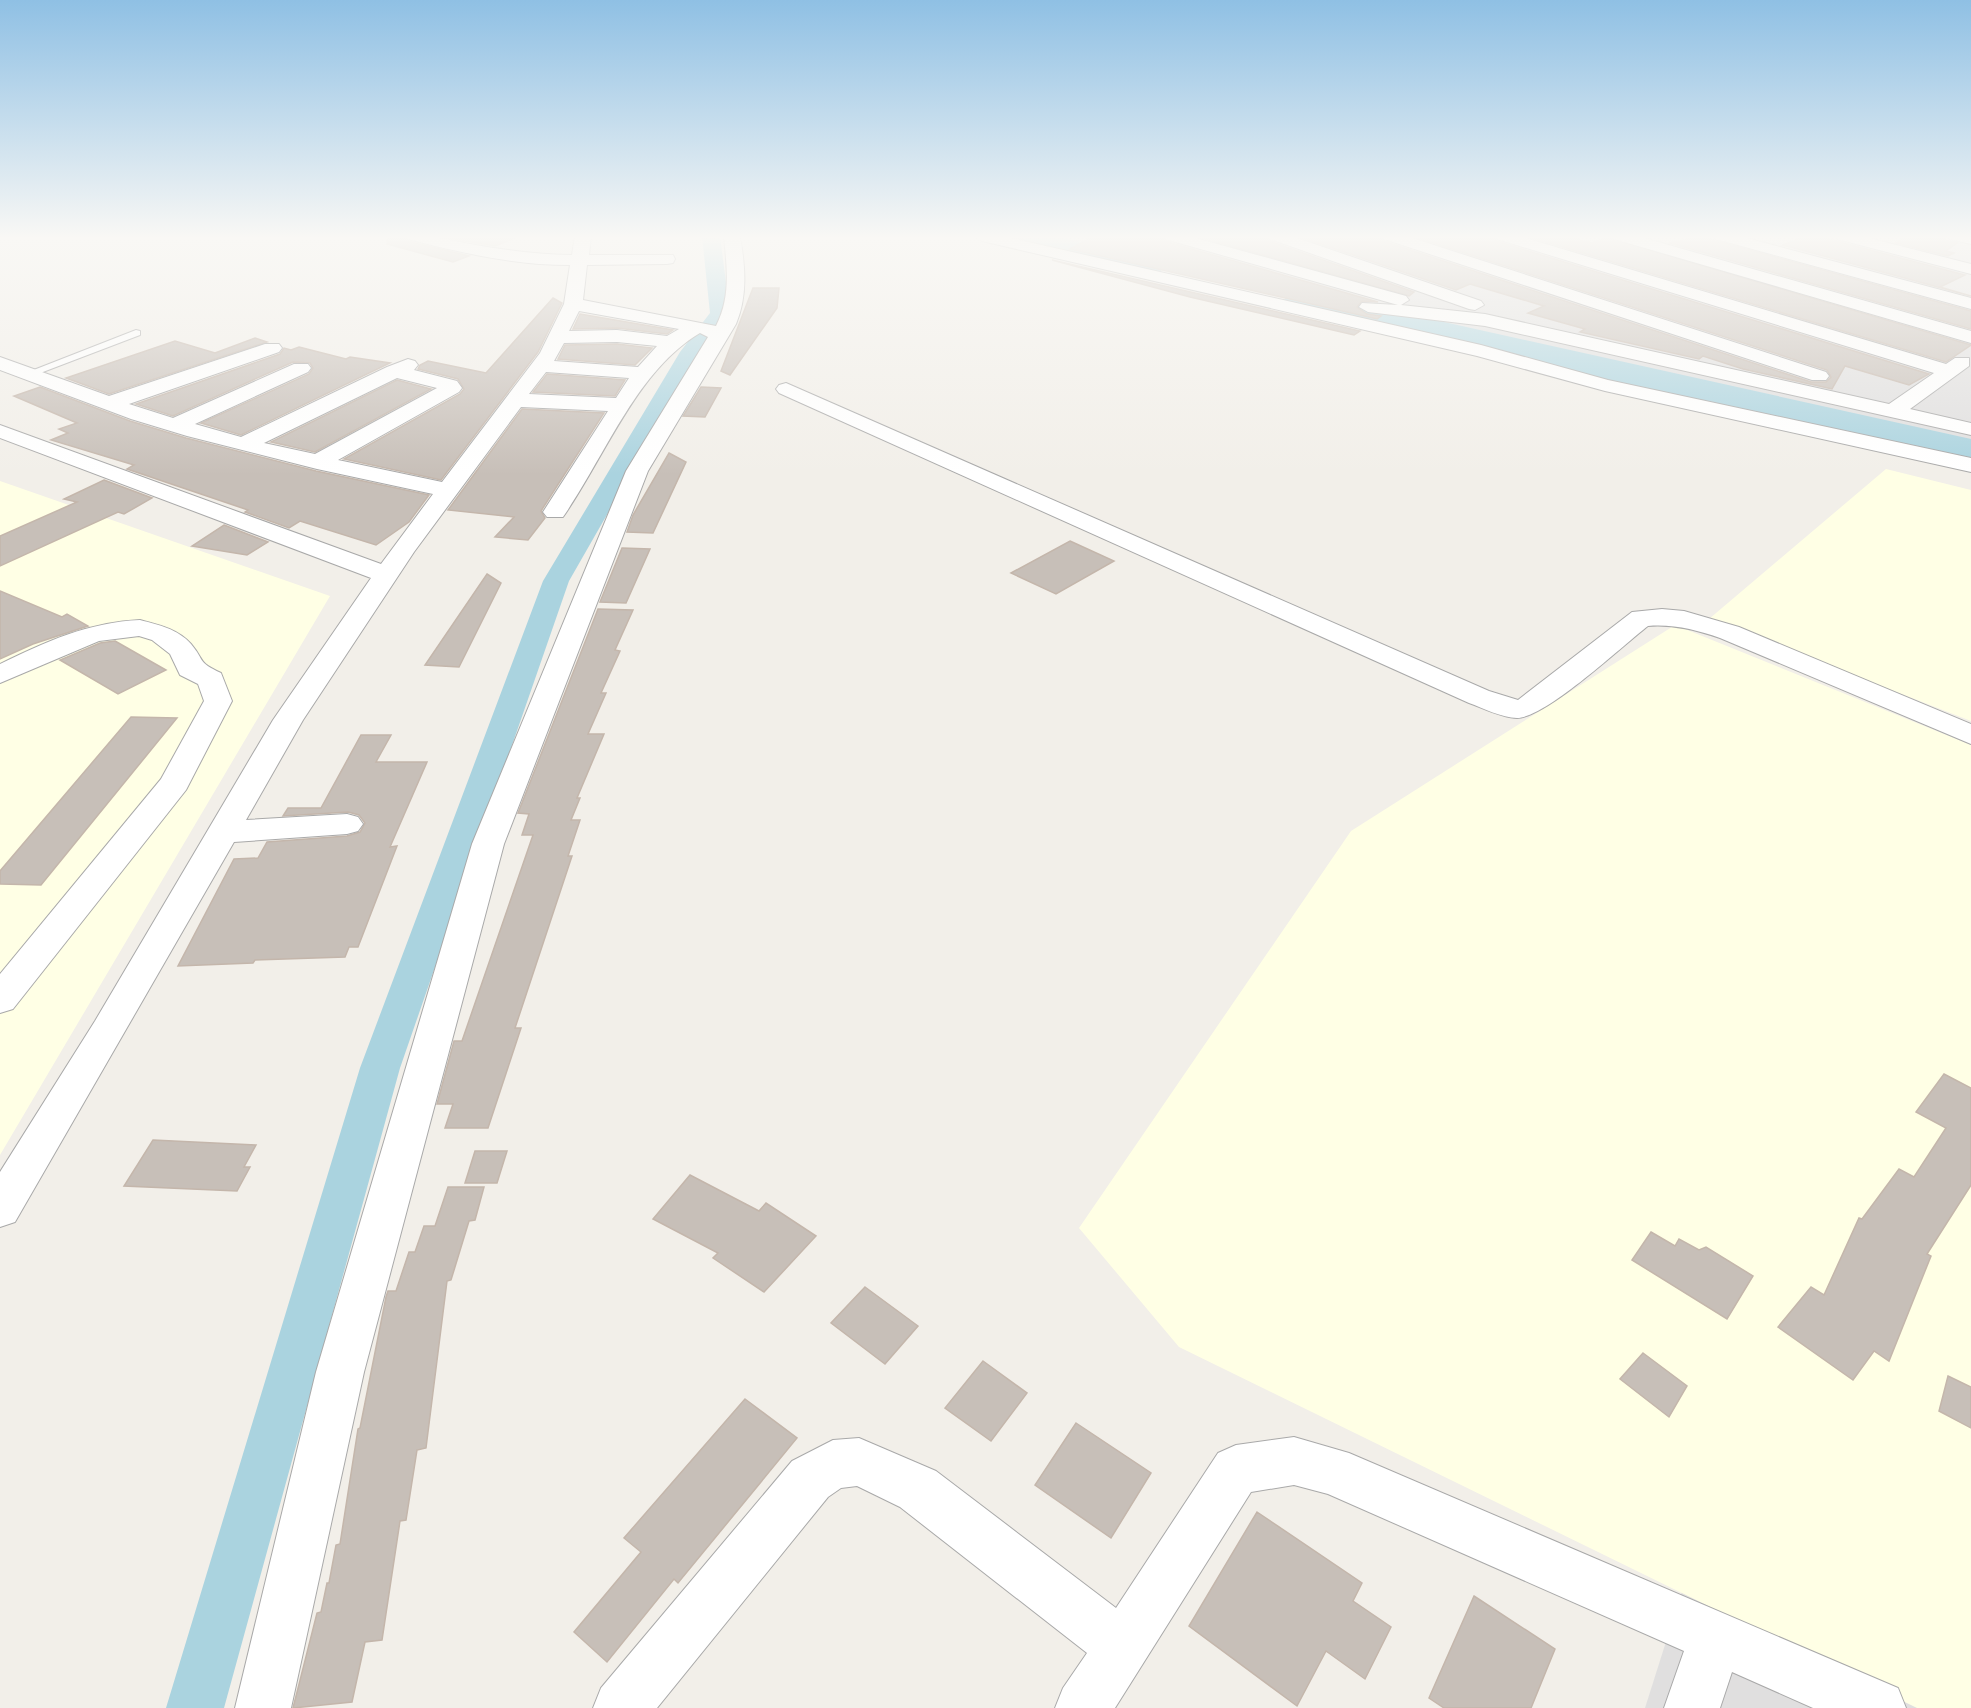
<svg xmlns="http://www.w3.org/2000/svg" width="1971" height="1708" viewBox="0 0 1971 1708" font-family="'Sofia Sans Condensed',sans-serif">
<rect width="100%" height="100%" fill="#f2efe9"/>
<g fill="#e0dfdf">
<polygon points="1051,236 1971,236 1971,453"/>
<polygon points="1683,1588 1928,1708 1645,1708"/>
</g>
<g fill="#ffffe5">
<polygon points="1886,469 1971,490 1971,721 1709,619"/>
<polygon points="0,481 330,596 0,1155"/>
<polygon points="1675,625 1971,745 1971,1708 1917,1708 1179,1347 1079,1228 1351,831"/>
</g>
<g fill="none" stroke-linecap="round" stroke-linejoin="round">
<polygon fill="#aad3df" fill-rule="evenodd" points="702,236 720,236 730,313 699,354 569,581 400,1068 224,1708 166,1708 360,1068 543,581 680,352 710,313"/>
<g fill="#aad3df" fill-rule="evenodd">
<polygon points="1003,236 1054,236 1160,260 1164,266 1160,272 1149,275 1007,242"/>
<polygon points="1300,290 1971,439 1971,463 1289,307 1284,300 1289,293"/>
</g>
</g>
<g fill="#c7bfb8" stroke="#c4b6ab" stroke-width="1.5">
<polygon points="388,236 404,236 407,241 469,256 453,262 387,244"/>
<polygon points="437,236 515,236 515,238 495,246"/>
<polygon points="1094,236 1161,236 1164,241 1378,302 1362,301 1357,307 1367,314 1381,316 1377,319 1070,249"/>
<polygon points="1195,236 1266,236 1269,241 1414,292 1409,296"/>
<polygon points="1297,236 1380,236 1383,241 1811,382 1826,382 1831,377 1827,370 1412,236 1493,236 1496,241 1929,374 1909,385 1845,366 1832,389 1743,369 1703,356 1699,359 1580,332 1585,329 1528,313 1544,306 1470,284 1456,290"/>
<polygon points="1526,236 1568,237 1592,243 1605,238 1612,239 1971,345 1946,362"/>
<polygon points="1699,236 1971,311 1971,329 1670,243"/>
<polygon points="1805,236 1817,236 1965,275 1940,287 1971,296 1783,245"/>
<polygon points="1907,236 1930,236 1957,243 1946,251 1954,253 1948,256 1896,243"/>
<polygon points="1052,260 1360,331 1354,335 1190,297"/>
<polygon points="753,288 779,288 777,308 730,375 721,371"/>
<polygon points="553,298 562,303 538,352 441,480 344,459 460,394 464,389 458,379 418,369 420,365 428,361 486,373"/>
<polygon points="580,314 673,330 667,334 617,328 573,329"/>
<polygon points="255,338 267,342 109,394 66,378 175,341 215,353"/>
<polygon points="617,344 652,348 635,365 558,359 565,345"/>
<polygon points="299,347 346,359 350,357 390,363 241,435 201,423 309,374 313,368 310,363 293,362 173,416 136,404 280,354 284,348 291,350"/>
<polygon points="547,374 625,380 615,396 533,392"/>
<polygon points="397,380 431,389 315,452 271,442"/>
<polygon points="40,387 130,421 186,438 316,471 429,495 409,522 376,545 300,521 289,528 245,512 248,510 127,469 134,465 51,440 68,433 59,429 77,423 14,396"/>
<polygon points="701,387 721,388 705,417 683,416"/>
<polygon points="522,409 604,413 541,511 545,518 528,540 495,537 514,517 448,510"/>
<polygon points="669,453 686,462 653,533 627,532 633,515"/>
<polygon points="104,480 152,498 124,514 118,512 0,566 0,536 77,502 64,499"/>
<polygon points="224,525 268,542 247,555 192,546"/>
<polygon points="1070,541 1114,561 1056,594 1011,573"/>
<polygon points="622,548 650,549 626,603 600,602"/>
<polygon points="487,574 501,583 459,667 425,665"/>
<polygon points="0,591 62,617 67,614 88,626 33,644 0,659"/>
<polygon points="598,609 633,610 615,650 620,651 601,693 606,693 588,734 604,734 577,798 580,798 571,820 580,820 568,856 572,856 515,1028 521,1028 488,1128 445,1128 453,1104 437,1104 454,1041 462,1041 533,835 522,835 529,814 518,813"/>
<polygon points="115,641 166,670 118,694 60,660 100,643"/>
<polygon points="131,717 177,718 41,885 0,884 0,871"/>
<polygon points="361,735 391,735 376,762 427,762 390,847 397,846 358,947 349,947 345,957 255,960 253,963 178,966 234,859 258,858 267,842 347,836 360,832 365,823 359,815 348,812 283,816 288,808 321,808"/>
<polygon points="1944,1074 1971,1088 1971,1185 1927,1254 1931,1256 1889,1361 1874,1351 1853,1380 1778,1327 1811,1287 1824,1295 1859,1218 1862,1219 1899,1169 1914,1177 1946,1128 1916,1112"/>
<polygon points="153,1140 256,1145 244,1167 250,1167 237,1191 124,1186"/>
<polygon points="475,1151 507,1151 497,1183 465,1183"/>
<polygon points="690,1175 759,1211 766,1203 816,1236 764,1292 713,1258 718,1253 653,1219"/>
<polygon points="448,1187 484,1187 475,1220 469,1221 451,1280 447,1281 426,1448 417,1450 406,1520 400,1521 382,1640 365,1642 352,1702 293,1708 317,1613 321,1612 327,1583 329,1583 336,1545 340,1544 358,1429 360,1428 386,1297 388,1291 396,1291 409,1252 415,1252 424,1226 435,1226"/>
<polygon points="1651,1232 1675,1246 1679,1239 1699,1250 1706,1247 1753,1276 1727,1319 1632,1260"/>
<polygon points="865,1287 918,1326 885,1364 831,1323"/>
<polygon points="1643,1353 1687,1386 1669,1417 1620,1379"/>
<polygon points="983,1361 1027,1393 991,1441 945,1408"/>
<polygon points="1948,1376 1971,1387 1971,1428 1939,1411"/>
<polygon points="745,1399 797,1438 678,1583 674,1579 607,1662 574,1632 641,1552 624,1538"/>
<polygon points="1076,1423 1151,1473 1111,1538 1035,1485"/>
<polygon points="1257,1512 1362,1583 1353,1601 1391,1627 1365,1679 1326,1651 1297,1706 1189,1626"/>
<polygon points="1474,1596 1555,1649 1531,1708 1444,1708 1429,1698"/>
</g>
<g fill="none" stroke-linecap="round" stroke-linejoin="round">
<defs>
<polygon id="service" points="136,330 140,331 140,335 35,375 26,373"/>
<g id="minor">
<path d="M406,236c23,-1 42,4 64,8 34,6 68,11 102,11l3,-19h16l-2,19h84l2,4 -2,4 -6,1 -80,1 -4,35 133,26c15,-29 11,-58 8,-90h16c5,30 8,59 -4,88l-88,147 -144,373 -140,528 -73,336h-56l81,-336 156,-528 154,-373 82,-134 -8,-4c-64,38 -95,124 -137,184h-16l-4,-5 65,-101 -87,-4 -107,145 -111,168 -57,100 101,-6 11,3 5,7 -5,7 -11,3 -113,8 -219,380 -15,5v-55l95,-151 178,-301 98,-142 -371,-140v-13l381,139 52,-70 -116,-25 -130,-33 -56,-17 -131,-49v-13l109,39 156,-52h14l3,4 -3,4 -150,52 44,14 121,-54h14l3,4 -3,4 -113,52 46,13 146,-70 21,-8 7,2 3,4 -4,5 43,11 5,7 -3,4 -121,68 104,22 98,-129 24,-49 6,-39c-55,0 -109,-12 -162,-26zM579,311l100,18 -12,7 -50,-6 -48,1zM617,342l40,4 -19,21 -84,-6 10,-18zM546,372l83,6 -13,20 -87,-4zM397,378l40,10 -122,66 -51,-11z"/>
<polygon points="974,236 1002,236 1481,345 1608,380 1971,458 1971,472 1605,391 1477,356 982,241"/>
<polygon points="1163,236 1188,236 1406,296 1409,300 1401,305 1485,314 1889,404 1934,373 1497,239 1495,236 1519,236 1946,364 1955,358 1969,358 1969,366 1910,409 1971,423 1971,435 1485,326 1368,312 1359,307 1362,303 1398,305 1165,239"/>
<polygon points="1268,236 1291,236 1481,301 1484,305 1475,310 1469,309 1270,239"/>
<polygon points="1382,236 1406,236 1826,372 1829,376 1826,380 1812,380 1384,239"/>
<polygon points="1612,236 1637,236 1971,331 1971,343 1614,239"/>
<polygon points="1714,236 1739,236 1971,298 1971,309 1716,239"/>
<polygon points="1835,236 1861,236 1971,264 1971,274 1837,239"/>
<polygon points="1948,236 1971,236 1971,244 1950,239"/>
<path d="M786,383l703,308 29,9 114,-88 30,-3 22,2 55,16 232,97v20l-251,-106c-24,-8 -46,-14 -72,-12 -26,20 -101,91 -131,92 -15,0 -34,-10 -48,-15l-690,-310 -3,-4 3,-4z"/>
<path d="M140,620c19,5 38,9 51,24 15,18 5,17 30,29l11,28 -46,89 -173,219 -13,4v-39l161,-195 43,-78 -6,-17 -18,-9 -10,-21 -18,-14 -13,-4 -40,5 -99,42v-19c45,-22 89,-42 140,-44z"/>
<polygon points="1294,1437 1349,1453 1898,1688 1906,1708 1813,1708 1732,1672 1720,1708 1664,1708 1684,1651 1328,1494 1294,1485 1251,1492 1115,1708 1055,1708 1063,1688 1087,1653 900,1507 857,1486 841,1488 828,1497 657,1708 593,1708 601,1688 792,1461 833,1440 859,1438 936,1471 1116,1608 1218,1453 1236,1445"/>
</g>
</defs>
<use href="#service" stroke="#a9a9a9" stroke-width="2"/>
<use href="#minor" stroke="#a9a9a9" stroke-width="2"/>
<use href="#service" fill="#fff" fill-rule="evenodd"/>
<use href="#minor" fill="#fff" fill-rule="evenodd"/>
</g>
<linearGradient id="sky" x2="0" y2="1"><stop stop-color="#8fc0e4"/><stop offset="0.5" stop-color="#f9f8f5"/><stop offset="1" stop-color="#f9f8f5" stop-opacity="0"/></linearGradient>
<rect width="1971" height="475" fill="url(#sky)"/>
</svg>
